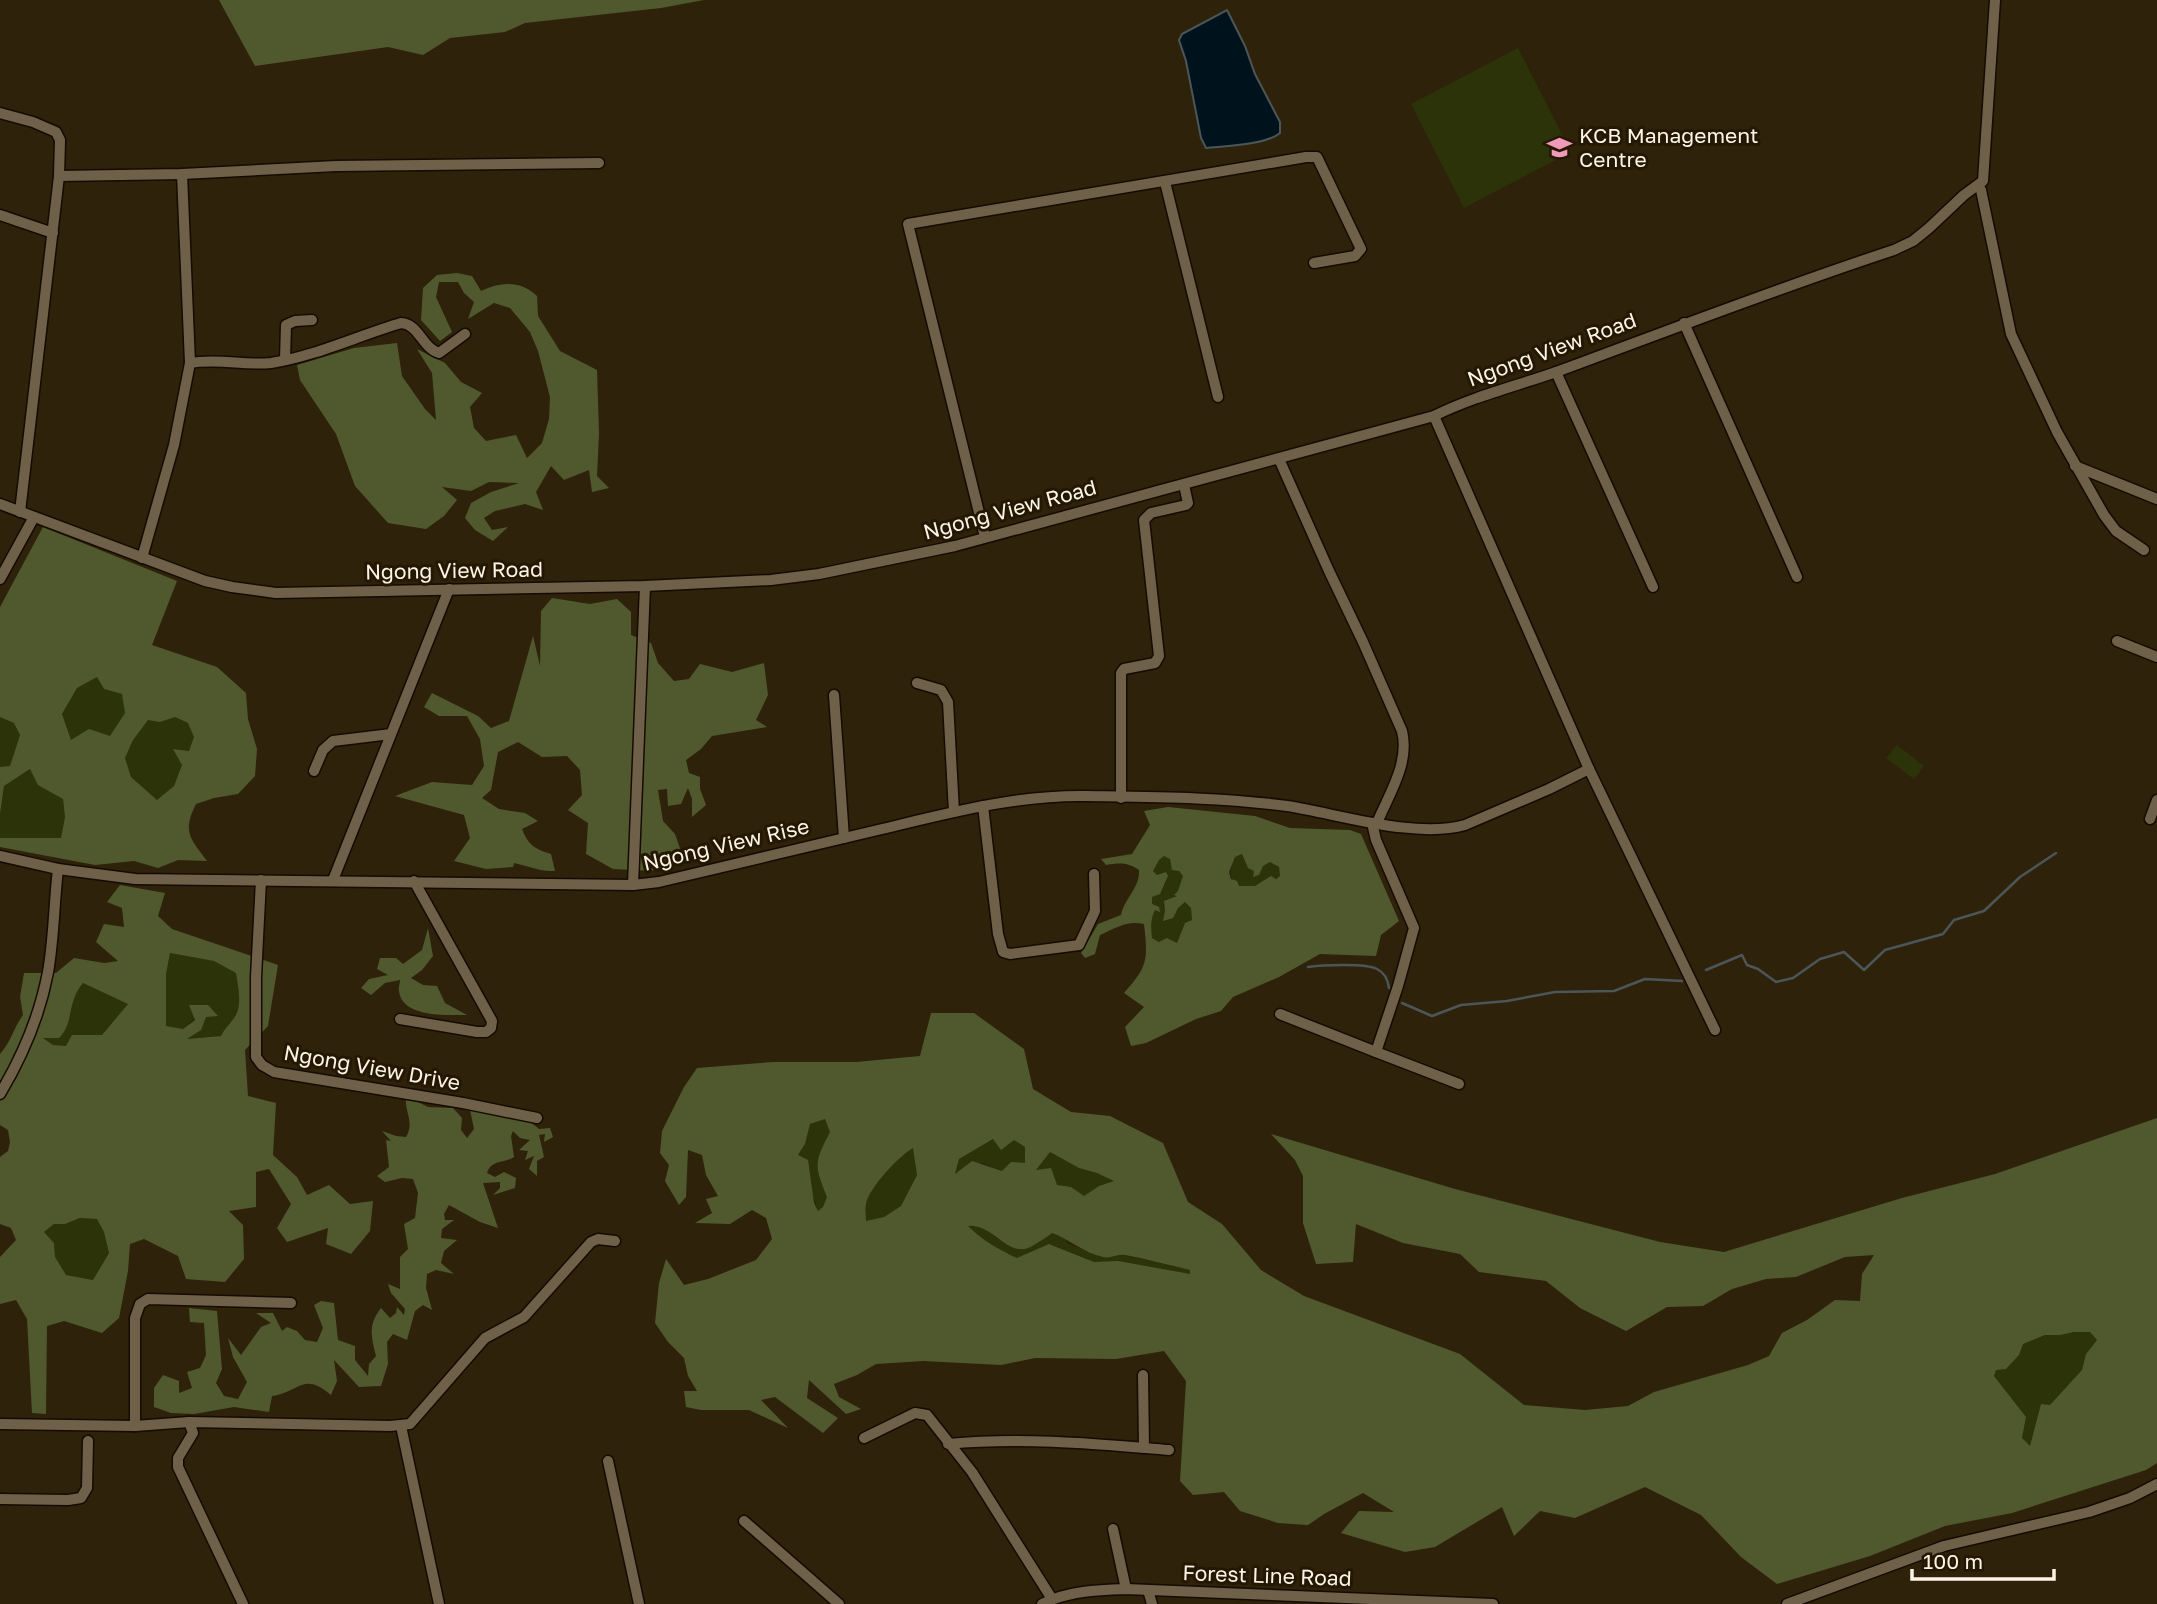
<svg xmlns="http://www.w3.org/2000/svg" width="2157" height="1604" viewBox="0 0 2157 1604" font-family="'Golos Text',sans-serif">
<rect width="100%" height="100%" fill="#2e220b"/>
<g fill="#2c3308">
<polygon points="1518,48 1571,152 1464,208 1411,104"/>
<polygon points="97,677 104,689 123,694 126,712 110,736 71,740 62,714 77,688"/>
<polygon points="0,717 14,722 20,735 10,767 0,767"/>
<polygon points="175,717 189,723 194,737 190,751 174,749 182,765 174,786 157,800 131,777 125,758 133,740 148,719 160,722"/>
<polygon points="1897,745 1924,766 1914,779 1886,758"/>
<polygon points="31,769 51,791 63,799 65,817 61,838 0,838 0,814 4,786"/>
<path d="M1242,854l6,14 15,-2 7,-4 9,5 1,9 -25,10h-16c-12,-10 -9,-16 -4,-29z"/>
<path d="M1164,856l6,3 3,6 10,11 -5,20 -15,9 2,6 13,-3 7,-6 6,6 1,12 -7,3 -8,20 -17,-1 -8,-4 -2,-15 5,-13 4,1 -7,-7v-8c7,-7 19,-13 14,-24l-9,3 -4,-4 6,-11z"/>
<path d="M170,953l44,8 23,12c1,14 6,33 -3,45 -5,7 -9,10 -13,18l-36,3 21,-23h11l-9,-11 -25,24 -17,-3v-52z"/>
<polygon points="83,983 128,1004 102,1035 73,1035 66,1046 53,1045 42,1037 59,1038 69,1021 74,994"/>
<path d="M825,1119l6,13c-16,30 -18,33 -4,65l-4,10 -5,4 -20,-56 7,-11 5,-20z"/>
<polygon points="993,1139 1014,1140 1025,1147 1025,1163 1002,1171 982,1163 955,1175 959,1159"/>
<path d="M913,1147l4,28 -16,31 -17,11 -18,4c0,-5 -1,-12 0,-17 4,-17 33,-47 47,-57z"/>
<polygon points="1050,1152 1079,1168 1097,1173 1115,1181 1099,1186 1084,1196 1071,1188 1056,1185 1035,1171"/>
<polygon points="80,1218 97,1219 104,1232 109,1253 93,1280 66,1275 55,1257 54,1243 44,1232 54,1224 65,1224"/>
<path d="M967,1225c23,1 21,10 37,17 7,4 17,4 24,6l24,-15 11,4 4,6 34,14 23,-2 67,15 -1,5 -72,-13h-24l-44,-18 -33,15c-18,-8 -36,-20 -50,-34z"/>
<polygon points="2074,1332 2090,1332 2097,1340 2086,1354 2082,1370 2050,1406 2041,1404 2030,1447 2022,1438 2026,1417 1994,1376 1996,1369 2006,1369 2019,1355 2022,1344 2045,1335 2060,1335"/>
</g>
<g fill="#50592e" fill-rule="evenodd">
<polygon points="219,0 704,0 661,8 525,23 505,32 450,38 423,55 388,47 255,66"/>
<path d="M457,273l15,3 9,15c20,-9 39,-11 56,5l1,20 22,35 37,19 2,63 -2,43 12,12 -17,4 -3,-22 -25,10 -13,-14 -15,26 7,18 -18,-6 -30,7 -11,7 8,12 16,-3 -15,14 -18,-11 -10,-12 6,-15 20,-11 28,-9 -30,-1 -18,9 -29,-4 15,13 -13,16 -18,13 -38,-6 -33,-37 -19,-52 -36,-54 -3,-15 57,-17 43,-5 5,33 23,33 11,11 -4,-47 -15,-24 28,14 16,19 21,11 -12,14 4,21 12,13 30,-6 11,23 15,-15 7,-24 1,-22 -12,-46 -8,-19 -20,-24 -16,-5 -26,16 6,-17 -10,-9 -6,-11h-19l-3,15 16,35 -12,9 -19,-21 2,-32 14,-13z"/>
<path d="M43,527l134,54 -25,64 65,22 29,26 2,26 9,30 -2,27 -17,18 -24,4 -18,6c-14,28 -6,34 11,57l-29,-1 -20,8 -24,-7 -39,4 -95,-18v-9h61l4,-21 -2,-18 -25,-14 -8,-16 -26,17 -4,28v-47l10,-1 10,-31 -6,-12 -14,-6v-110zM97,677l7,12 18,5 3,19 -15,23 -21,-7 -18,11 -9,-26 15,-26zM175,717l13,6 6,14 -5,14 -16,-2 9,16 -8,21 -17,14 -26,-23 -6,-19 8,-18 15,-20 12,2z"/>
<path d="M552,598l38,6 27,-5 14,13v23l20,8 7,20 16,18 15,-2 11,-15 32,8 32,-9 4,32 -12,25 11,7 -55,9 -11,13 -15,11 3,13 11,4v12l6,16 -14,12v-18l-4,-11 -7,16 -13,2 -1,-17 -9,1 5,31 12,13 7,20 -30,17 -39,-2 -27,-15 2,-31 -20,-13 14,-15 -2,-25 -13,-14 -25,1 -24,-15 -20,10 -7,38 -9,8 17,11 26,4 13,8 -16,8c6,16 13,20 29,25l4,17c-15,1 -26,-5 -41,-8l-1,4 -27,2 -32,-8 16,-23 -6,-23 -69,-19 37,-14 40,3 12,-19 -4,-27 -13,-23h-28l-15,-9 8,-14 46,23 13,12 18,-7 24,-85 7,30 1,-55z"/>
<path d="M1168,807l87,9 35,12 60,2 11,4 38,87 -18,14 -5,21 -56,-2 -41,23 -46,20 -12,14 -25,8 -50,24 -15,3 -6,-19 19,-20 -20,-14c24,-27 24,-33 20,-69 -16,-4 -29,4 -44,11l-5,19 -10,4 -4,-5 17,-29 23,-9c4,-18 19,-27 18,-45 -12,-8 -19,-7 -33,-5l-5,-6 31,-5 18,-29 -6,-14zM1242,854l6,14 6,3 -1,6 6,-2 4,-9 7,-4 9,5 1,9 -4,3 -5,-3 -16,10h-16l-2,-5 -6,-2 -2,-7 6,-15zM1164,856l6,3 2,11 7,1 4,5 -5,15 -4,4 3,1 -13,5 1,10 -2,10 10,-3 5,-10 7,-6 6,6 1,12 -7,3 -8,20 -10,-5 -8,4 -7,-4c-1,-10 -2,-18 3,-28l5,2 -1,-5 -7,-3v-7l8,-3 8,-18 -2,-4 -9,3 -4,-4 6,-11z"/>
<path d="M120,885l45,8 -7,23 14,13 106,36 -10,61 -23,24 3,46 28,7 -3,52 24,22 10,18 22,-10 21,19 23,-3 -3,30 -19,23 -25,-10 2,-16 -41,14 -10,-14 14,-24 -22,-35 -13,3v35l-27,4 14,14 1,34 -19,23 -39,-3 -8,-23 -34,-17 -14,5 -2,27 -9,47 -17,15 -38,-12 -17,5 -1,88 -14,-1 -5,-94 -11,-19 -16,4v-47l16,-17 -5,-12 -11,-4v-67l8,-6 2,-9 -2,-12 -8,-5v-71c11,-12 13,-25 23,-39l-3,-18 4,-24h32l18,-15 30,5 14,-2 -22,-19 8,-18 20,3 -2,-19 -15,-6zM170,953l44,8 22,12c2,14 7,33 -2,45 -5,7 -9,10 -13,18l-34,3 14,-9 5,-13 12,-1 -10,-11h-19l6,15 -12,9 -17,-3v-52zM83,983l45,21 -26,31h-30l-6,11 -13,-1 -10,-7h16c16,-16 7,-35 24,-55zM80,1218l17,1 7,13 5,21 -16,27 -27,-5 -11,-18 -1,-14 -10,-11 10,-8h11z"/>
<path d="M428,928l5,28 -11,14 -11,8 12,7 14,1 8,17 22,12c-20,0 -65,3 -68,-24 -1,-3 1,-7 1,-11l-15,3 -14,12 -10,-7 8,-9 19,-4 -11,-6 3,-11h16l7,6 19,-14z"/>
<path d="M931,1013h43l50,36 9,40 38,23 39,4 53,27 25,59 34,22 39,46 43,26 156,58 64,51 61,5 43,-4 26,-14 94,-27 21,-9 13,-23 25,-13 28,-20 25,1 2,-27 12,-19 -29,2 -49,20 -30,2 -34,10 -29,17 -36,1 -41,24 -46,-23 -34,-27 -67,-9 -19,-18 -57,-11 -47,-19 -3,38 -37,2 -13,-41v-47l-8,-16 -24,-26 184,55 205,53 64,10 178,-54 93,-24 162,-56v345l-11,7 -134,43 -67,13 -75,30 -93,28 -36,-27 -40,-42 -56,-28 -70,31 -35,-7 -26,25 -12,-29 -67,40 -30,5 -64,-19 18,-22 35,1 -31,-19 -39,21 -16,11 -30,-2 -38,-12 -16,-19 -31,3 -13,-14 6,-100 -22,-30 -48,8 -81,-1 -34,7 -78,-4 -47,3 -19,11 -23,9 5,13 22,12 -15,5 -37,-34 -2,18 31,20 -15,15 -48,-36 -14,3 27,28 -39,-18h-48l-15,-3 -2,-16h13l-9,-15 -4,-18 -16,-16 -13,-19 4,-40 7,-24 18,26 24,-6 48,-19 16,-21 -6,-21 -14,-8 -22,14 -35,-1 17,-10 -6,-14 12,-3 -12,-21 -4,-20 -14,-5 -2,47 -7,8 -14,-24 4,-16 -9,-12 2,-22 22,-44 13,-19 76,-6h83l64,-6zM825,1119l5,13c-16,31 -16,33 -3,65l-4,10 -5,4 -4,-8 -6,-43 -10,-5 7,-11 5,-20zM993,1139l8,11 13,-10 11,7v16l-14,-1 -9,9 -30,-10 -17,13 4,-15zM913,1148l4,27 -16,31 -17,11 -18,4c0,-5 -1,-12 0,-17 3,-16 33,-48 47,-56zM1050,1152l29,16 18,5 17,8 -15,5 -15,10 -13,-9 -14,-2 -6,-17 -15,2zM968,1226c23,-3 39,30 60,22 2,0 22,-13 24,-15 17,6 32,20 51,24 7,2 14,-3 22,-2 22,4 43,10 65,15v4l-72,-13 -24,1 -45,-18 -32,14c-18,-8 -35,-18 -49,-32zM2074,1332h16l7,8 -11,14 -4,16 -32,35 -9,-1 -11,42 -8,-8 4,-21 -32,-41 2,-6 10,-1 13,-14 4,-11 22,-9h15z"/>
<path d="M406,1096l22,11 25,1 9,10 -1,12 6,8 7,-9 -4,-19c21,5 53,3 69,19l11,-1 3,9 -9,5 1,-8 -6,1 5,22 -7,4v15l-8,-7 5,-13 -9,4 3,-9 -9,-1 11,-10 -10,-2 -7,-7 -2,5 3,21c-11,7 -22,2 -27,16l8,4 9,-5 12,6 -1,10 -22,7 7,-7v-6l-17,1 15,45 -18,-6 -31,-17 -5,9 1,6h9l-12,9 -1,9 16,2 -13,11 -3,12 13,11 -18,-4 -9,4 -1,14 6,22 -9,-5 -8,6 -8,29 -14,-6 -6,8 1,22 -7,22 -22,1 -25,-27 3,21 -6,14c-28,-24 -31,-3 -59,1l-3,16 -35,-5 -40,7 -23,-1 -17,-6v-19l9,-13 16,6v12l13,-5 -5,-16 13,-4 6,-13 -2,-32 -14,-1 -1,-14 28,3 5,58 -6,14 8,13 14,3 9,-17 -14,-25 -5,-19 13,17 20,-28 10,-4 -15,-10h17l9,18 5,-4 10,4 8,9 12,2 6,-14 -9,-23 7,-4 13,2 4,37 17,6v14l13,16 1,-12 7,-8c-5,-20 -8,-31 5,-48l9,10 6,-5 1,-6 7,8 1,-6 -14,-16 -3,-9 12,5v-32l8,-8 -4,-25 11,-6 3,-25 -5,-14 -11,-1 -17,4 -8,-6 12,-9 -3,-27 5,1 -9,-10 14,5 10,1c9,-14 -2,-26 0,-41z"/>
</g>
<path fill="#00121c" stroke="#4c5659" stroke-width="2" d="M1227,10l18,36 10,28 25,48v11c-14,12 -55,13 -74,15l-5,-10 -15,-77 -7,-21 3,-6z"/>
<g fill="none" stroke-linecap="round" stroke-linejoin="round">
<g stroke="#4c5659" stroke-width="2.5">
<path d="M1308,967c13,-2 59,-4 69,2 8,4 11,11 12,19"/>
<polyline points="1706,970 1742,955 1747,965 1758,969 1776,982 1793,978 1820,959 1844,952 1864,970 1885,950 1943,934 1954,920 1984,911 2020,877 2056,853"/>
<polyline points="1402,1003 1432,1016 1461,1005 1507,1001 1555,992 1614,991 1645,979 1682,981"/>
</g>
<defs>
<g id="minor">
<polyline points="0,113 33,122 56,132 60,140 59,176 20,512"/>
<polyline points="182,174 190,363"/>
<polyline points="59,176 182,174 336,166 599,163"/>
<polyline points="1165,182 1218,397"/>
<polyline points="1981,190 2011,334 2057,432 2104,515 2116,531 2144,550"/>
<polyline points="0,215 53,233"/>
<polyline points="1684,323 1797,577"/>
<polyline points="285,360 286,325 295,321 312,320"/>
<polyline points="1556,372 1653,587"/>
<path d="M1279,459l50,112 34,71 39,89c8,32 -13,63 -25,92"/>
<polyline points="2075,466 2157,499"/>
<path d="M0,504l205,77 27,6 44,6 369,-7 126,-6 48,-6 136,-28 479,-130c40,-20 83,-30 125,-45 111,-41 222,-84 335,-121l19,-9 16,-13 35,-33 19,-14 12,-181"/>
<polyline points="985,537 908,224 1306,157 1317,157 1361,249 1355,256 1314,263"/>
<path d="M142,558l32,-113 16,-82c29,-5 55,3 81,0 42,-6 89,-28 130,-40 18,1 21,25 38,30l26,-19"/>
<polyline points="0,579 34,517"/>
<polyline points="2117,641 2157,657"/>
<polyline points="917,683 941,690 948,702 954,812"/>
<polyline points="834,695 844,838"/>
<polyline points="1589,769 1715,1030"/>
<polyline points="314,771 323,750 333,741 391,734"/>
<polyline points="1121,798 1121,673 1124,669 1155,663 1159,656 1144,520 1151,513 1186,505 1188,503 1184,485"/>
<polyline points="983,806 998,934 1003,952 1010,954 1079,945 1095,911 1094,874"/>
<polyline points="2150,819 2157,800"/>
<path d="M0,856l58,13 77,10 498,6 26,-3c74,-18 149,-35 223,-53 67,-16 134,-34 203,-33 68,1 135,1 202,10 52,8 128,33 178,19l84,-36 40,-20 -155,-353"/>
<polyline points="261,880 256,977 256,1057 262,1065 274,1072 463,1103 537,1118"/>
<polyline points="333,880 449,589"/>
<polyline points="633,885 645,586"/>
<polyline points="1280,1014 1376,1052 1398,986 1414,928 1376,840 1372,823"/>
<polyline points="400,1019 477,1032 486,1032 491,1028 492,1021 414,881"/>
<polyline points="1376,1052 1459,1084"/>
<path d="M0,1094c22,-37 40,-79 48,-122 6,-34 6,-69 10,-103"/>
<polyline points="1143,1375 1144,1448"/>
<polyline points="189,1422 193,1433 178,1458 178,1467 243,1604"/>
<polyline points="0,1424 135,1426 135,1318 140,1304 148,1299 291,1303"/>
<polyline points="135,1426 189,1422 390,1426 410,1424 485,1338 524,1317 591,1242 598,1239 615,1241"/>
<polyline points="401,1426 439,1604"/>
<polyline points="864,1438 915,1413 927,1415 972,1472 1052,1599"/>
<path d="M948,1444c74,-7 148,0 221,6"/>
<polyline points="608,1461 639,1604"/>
<polyline points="0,1499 68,1500 81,1498 87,1488 88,1441"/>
<polyline points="744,1521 839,1604"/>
<polyline points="1113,1529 1126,1589"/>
<polyline points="1148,1590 1152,1604"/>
<path d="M1042,1604c26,-13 55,-14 84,-15l367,15"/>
<polyline points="1787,1604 1944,1546 2089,1512 2130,1498 2157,1484"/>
</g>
</defs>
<use href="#minor" stroke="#160b00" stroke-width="13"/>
<use href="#minor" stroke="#6f6149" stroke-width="10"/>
</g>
<defs>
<symbol id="university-bare" viewBox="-9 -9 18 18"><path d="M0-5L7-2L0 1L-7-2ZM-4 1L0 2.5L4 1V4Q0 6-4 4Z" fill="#ef9ab8" stroke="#241803" stroke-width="2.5" paint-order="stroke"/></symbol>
</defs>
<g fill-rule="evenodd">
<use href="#university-bare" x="1542" y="130" width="35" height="35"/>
</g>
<g text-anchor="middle" stroke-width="6" stroke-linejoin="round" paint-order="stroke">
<g font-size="21" fill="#fcf4e6" stroke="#241803" text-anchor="start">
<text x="1579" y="143">KCB Management<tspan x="1579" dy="24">Centre</tspan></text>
</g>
<g font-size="21" fill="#fcf4e6" stroke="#241803">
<text transform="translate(1552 350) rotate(-20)" y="7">Ngong View Road</text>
<text transform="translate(1010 510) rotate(-15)" y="7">Ngong View Road</text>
<text transform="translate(454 571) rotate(-1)" y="7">Ngong View Road</text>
<text transform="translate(726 845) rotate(-13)" y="7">Ngong View Rise</text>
<text transform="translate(372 1068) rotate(10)" y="7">Ngong View Drive</text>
<text transform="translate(1267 1576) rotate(2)" y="7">Forest Line Road</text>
</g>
</g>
<path d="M1912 1569v10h142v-10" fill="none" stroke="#fcf4e6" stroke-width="3.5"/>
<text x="1923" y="1569" font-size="21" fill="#fcf4e6" stroke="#241803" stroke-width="5" paint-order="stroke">100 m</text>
</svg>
